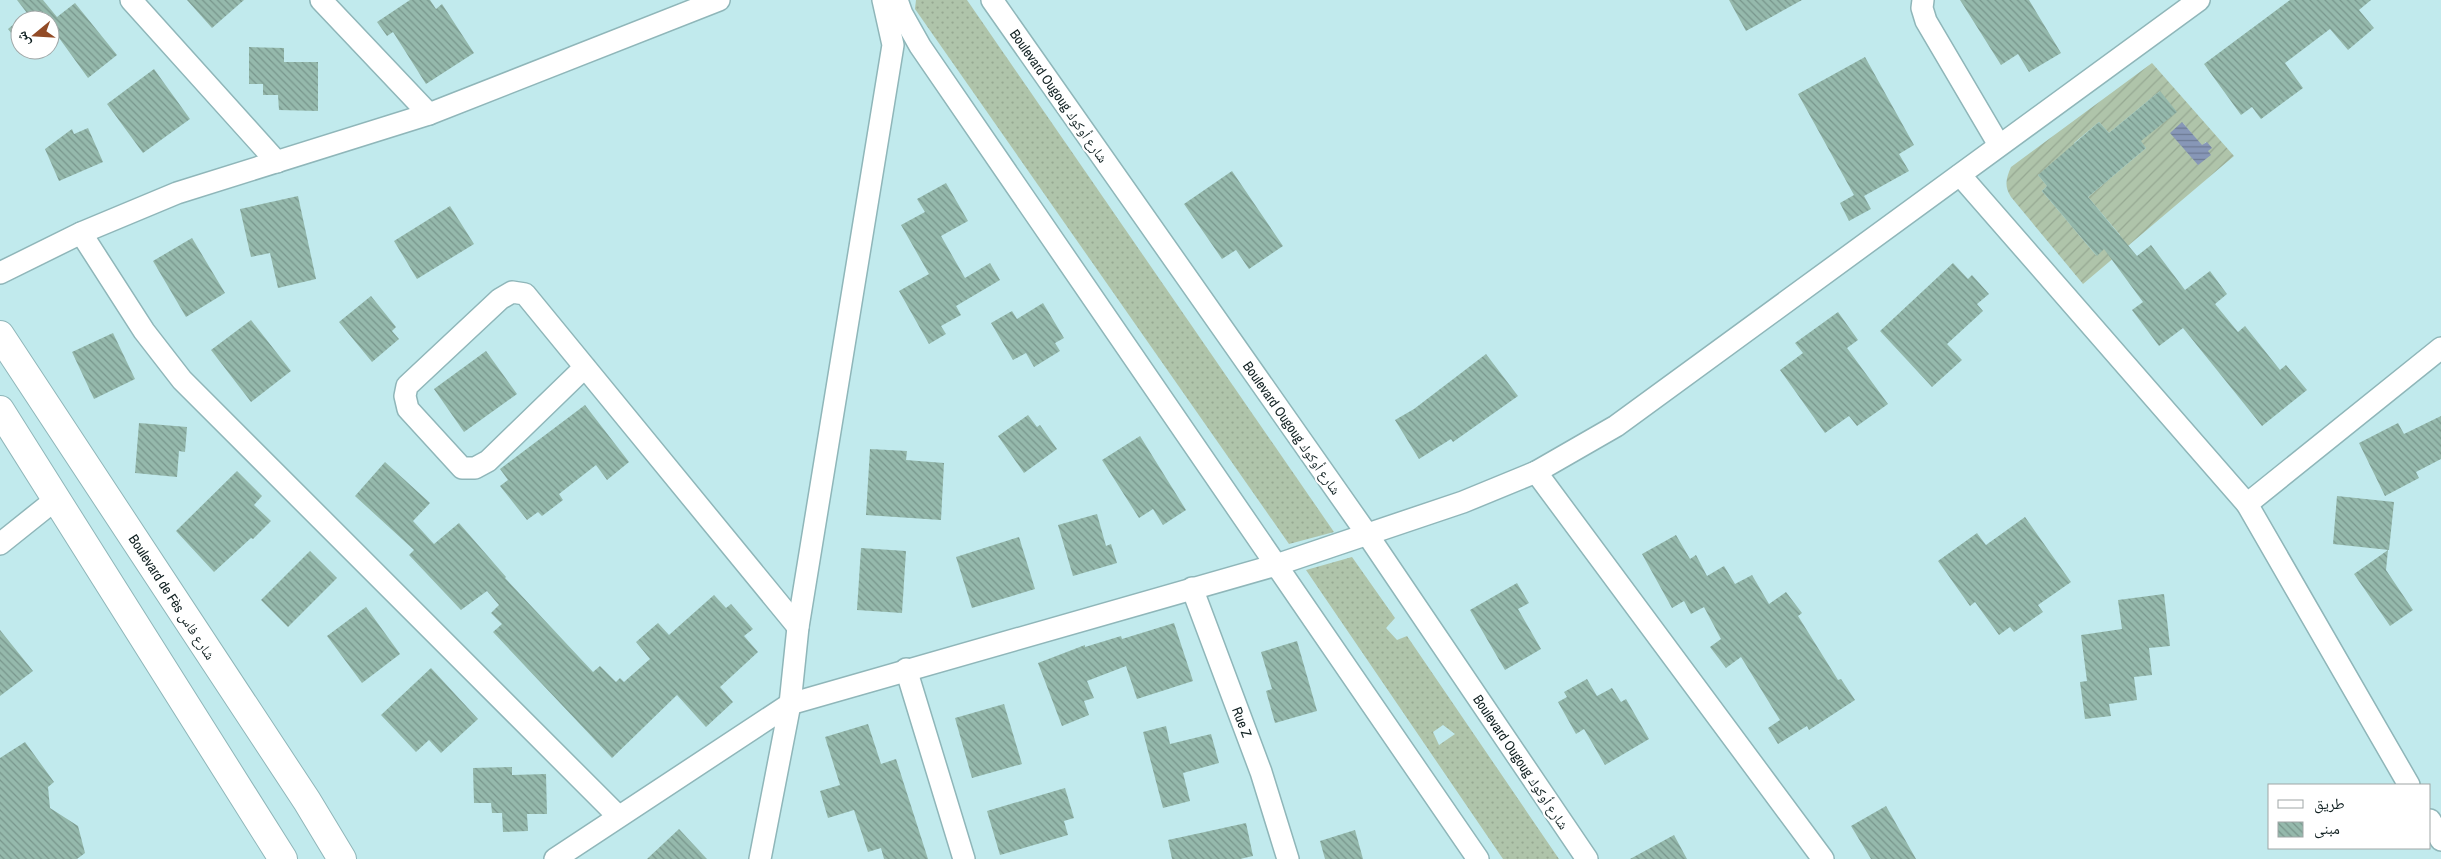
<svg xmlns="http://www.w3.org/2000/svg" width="2441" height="859" viewBox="0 0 2441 859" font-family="'Archivo Narrow','Noto Naskh Arabic',sans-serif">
<defs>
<pattern id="grass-dots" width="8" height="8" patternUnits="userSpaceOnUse" patternTransform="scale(1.25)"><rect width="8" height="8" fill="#afc4aa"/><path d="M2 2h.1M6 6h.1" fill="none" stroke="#96a892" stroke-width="1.8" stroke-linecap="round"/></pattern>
<pattern id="garden-furrows" width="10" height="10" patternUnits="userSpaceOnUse" patternTransform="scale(1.25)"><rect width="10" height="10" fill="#afc4aa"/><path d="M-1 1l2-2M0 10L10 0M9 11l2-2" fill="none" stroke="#96a892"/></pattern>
<pattern id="water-rules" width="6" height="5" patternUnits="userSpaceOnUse" patternTransform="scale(1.25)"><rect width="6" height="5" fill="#8797b7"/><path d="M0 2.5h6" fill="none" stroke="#6d7b94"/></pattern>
<pattern id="building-back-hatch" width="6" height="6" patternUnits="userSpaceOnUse" patternTransform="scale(1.25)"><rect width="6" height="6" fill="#95b9ac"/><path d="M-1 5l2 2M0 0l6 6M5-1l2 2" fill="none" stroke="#78968c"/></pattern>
</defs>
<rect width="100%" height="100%" fill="#c1eaed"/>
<g fill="url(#grass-dots)" fill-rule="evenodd">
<polygon points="916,0 967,0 1334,532 1289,544 915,9"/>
<path d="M1352,557l43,61 -9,10 11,12 10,-4 152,223h-56l-197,-289zM1443,725l12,9 -16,11 -6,-13z"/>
</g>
<path fill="url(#garden-furrows)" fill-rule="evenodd" d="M2152,63l82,93 -151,128 -72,-87c-7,-11 -5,-18 0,-30zM2160,91l-23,46 9,11 -58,49 32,38 -24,20 -54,-64 5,-5 -9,-11 46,-20 -10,-12 25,-21 10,11zM2183,123l19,23 4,-4 2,9 -10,14z"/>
<polygon fill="url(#water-rules)" points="2182,122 2202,145 2207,142 2212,148 2208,151 2211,155 2198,165 2170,133"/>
<g fill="url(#building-back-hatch)">
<polygon points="17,0 43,0 57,17 75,3 117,55 88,78 54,31 50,34 50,20 20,20 20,44 8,29 27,13"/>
<polygon points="187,0 244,0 212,28"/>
<polygon points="410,0 430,0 436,9 442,4 474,53 426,84 393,32 387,36 377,22"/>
<polygon points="1729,0 1802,0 1746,31"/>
<polygon points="1960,0 2029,0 2061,53 2029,72 2018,54 2001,65"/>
<polygon points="2290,0 2371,0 2359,10 2374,28 2348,50 2330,29 2285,63 2303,88 2261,119 2252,107 2241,115 2204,64"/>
<polygon points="249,47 284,48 284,62 318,62 318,111 279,110 278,95 263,95 263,84 249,84"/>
<polygon points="1865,57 1914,145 1899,154 1909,171 1864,196 1871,209 1849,221 1840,203 1854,195 1798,94"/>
<polygon points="154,69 190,119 143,153 107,104"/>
<polygon points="2160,91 2177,112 2141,141 2146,148 2088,197 2137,256 2151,245 2185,290 2210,271 2227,294 2215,304 2238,332 2245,326 2280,370 2286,365 2307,390 2262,426 2183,328 2159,346 2132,310 2143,302 2104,249 2097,256 2042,191 2047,186 2038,175 2099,122 2109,133"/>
<polygon points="88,128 103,162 59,181 45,149 72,129 74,134"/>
<polygon points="1232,171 1283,246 1249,269 1236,250 1222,259 1184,204"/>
<polygon points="946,183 968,221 941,236 965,278 990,263 1000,280 956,306 961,315 941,326 946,334 929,344 899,291 929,274 901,225 925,212 917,199"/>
<polygon points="298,196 316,279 278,288 270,253 251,257 240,209"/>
<polygon points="450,206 474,244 417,279 394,241"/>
<polygon points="192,238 225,293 186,317 153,261"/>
<polygon points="1953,263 1968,279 1972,275 1989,294 1977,304 1983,311 1947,344 1962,360 1932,387 1880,331"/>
<polygon points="371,296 396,327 392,331 399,339 372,362 339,322"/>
<polygon points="1043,303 1064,338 1055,343 1060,351 1034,367 1026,353 1013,360 991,323 1012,311 1017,319"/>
<polygon points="1838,312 1858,340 1847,348 1888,404 1857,426 1849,416 1825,433 1780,370 1803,353 1795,343"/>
<polygon points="251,320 291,371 251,402 211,350"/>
<polygon points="113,333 135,379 94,399 72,352"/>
<polygon points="486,351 517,394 464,432 434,389"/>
<polygon points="1486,354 1518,396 1453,442 1451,439 1419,459 1395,420 1414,409"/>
<polygon points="585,405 629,462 607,480 596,465 559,494 563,500 542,516 538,512 527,520 500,486 508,480 500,469"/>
<polygon points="1028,415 1037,427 1040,425 1057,449 1024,473 998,436"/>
<polygon points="2441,416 2441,459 2416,472 2419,478 2385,496 2359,443 2398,423 2404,434"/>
<polygon points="139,423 187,427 185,452 179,451 177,477 135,473"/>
<polygon points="1140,436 1186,510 1163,525 1153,509 1139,518 1102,460"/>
<polygon points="870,449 907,451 906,460 944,463 941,520 866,515"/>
<polygon points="385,462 430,503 413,521 434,544 459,523 506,577 505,578 593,672 600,666 616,682 620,678 624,682 650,659 636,642 658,623 669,635 714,595 726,608 731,604 753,629 744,636 758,652 720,687 733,702 706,727 677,695 612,758 493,632 502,624 491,613 499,605 487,591 461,610 409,555 414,550 355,496"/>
<polygon points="237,471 262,496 254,505 271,521 253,539 251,538 214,572 176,531"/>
<polygon points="2337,496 2394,502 2389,550 2333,544"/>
<polygon points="1097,514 1106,546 1111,544 1117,563 1073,576 1058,525"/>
<polygon points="2025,517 2071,582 2038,605 2043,612 2014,632 2010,627 1999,635 1975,602 1970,606 1938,561 1977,533 1986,545"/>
<polygon points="1676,535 1690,559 1696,555 1707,576 1724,566 1735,584 1752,575 1769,604 1786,592 1802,613 1798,616 1838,680 1841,679 1855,700 1809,730 1807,726 1778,744 1768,728 1780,720 1741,657 1726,668 1710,647 1721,639 1704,607 1691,614 1684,601 1672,608 1642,554"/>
<polygon points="1019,537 1035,589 972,608 956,557"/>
<polygon points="861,548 906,551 902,613 857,610"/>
<polygon points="2388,550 2386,570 2413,610 2390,626 2354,574"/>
<polygon points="310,551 337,578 288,627 261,600"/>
<polygon points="1517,583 1529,603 1518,609 1541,649 1505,670 1470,610"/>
<polygon points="2164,594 2170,646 2149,648 2152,675 2134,677 2137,700 2109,704 2111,716 2085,719 2080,682 2087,681 2081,635 2122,629 2118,600"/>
<polygon points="366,607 400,654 362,683 327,636"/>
<polygon points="1174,623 1193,681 1137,699 1126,666 1087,681 1094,698 1084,701 1089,715 1062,726 1038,663 1085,645 1085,647 1121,636 1122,639"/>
<polygon points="0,630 33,671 0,696"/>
<polygon points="1297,641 1317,711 1275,723 1266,691 1272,689 1261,652"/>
<polygon points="431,668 478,719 441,753 429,740 416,752 381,715"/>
<polygon points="1587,679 1597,696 1612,688 1621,702 1626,699 1649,739 1605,765 1584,729 1576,734 1558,702 1567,697 1564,692"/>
<polygon points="1004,704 1022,764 972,778 955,718"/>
<polygon points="868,724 881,764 896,759 928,859 884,859 881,848 868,852 854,810 828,818 820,791 840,785 825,737"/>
<polygon points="1166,726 1170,744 1211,734 1219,763 1183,773 1190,801 1163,808 1143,732"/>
<polygon points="25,742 54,782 48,787 50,808 78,826 85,853 77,859 0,859 0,758"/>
<polygon points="512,767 512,775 546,774 547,814 527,814 528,831 503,832 502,813 492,813 491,803 474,803 473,768"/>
<polygon points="1065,788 1074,818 1064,821 1068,835 1000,855 987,811"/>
<polygon points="1886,806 1916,859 1871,859 1851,826"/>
<polygon points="1246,823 1253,856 1240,859 1172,859 1168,840"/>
<polygon points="679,829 707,859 647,859"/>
<polygon points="1355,830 1363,859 1325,859 1320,841"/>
<polygon points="1674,835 1687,859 1630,859"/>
</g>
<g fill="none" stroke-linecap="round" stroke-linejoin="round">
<defs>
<g id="street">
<polyline points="131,0 277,162"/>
<polyline points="321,0 429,114"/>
<polyline points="897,0 902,14 920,46 1478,859"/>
<polyline points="992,0 1367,534 1587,859"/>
<polyline points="1923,0 1922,8 1926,21 1999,145"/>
<polyline points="1960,175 2247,504 2409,785"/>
<polyline points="81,233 144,331 182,380 618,816"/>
<polyline points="0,273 81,233 177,193 429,114 719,0"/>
<polyline points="585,367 488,461 475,468 462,468 408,409 405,396 407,386 500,299 512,292 525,294 798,627"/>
<polyline points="1536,472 1823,859"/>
<polyline points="2247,504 2441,348"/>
<polyline points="0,544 55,500"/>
<polyline points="1192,588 1261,772 1288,859"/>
<polyline points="906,669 964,859"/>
<polyline points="2430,820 2441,840"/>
<polyline points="555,859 790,704 1276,565 1463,502 1536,472 1616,426 2199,0"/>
<polyline points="760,859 790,704 798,627 893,45 883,0"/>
</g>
<g id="secondary">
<polyline points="0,335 307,801 342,859"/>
<polyline points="0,410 283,859"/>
</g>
</defs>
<use href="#street" stroke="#8fb6b9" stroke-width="24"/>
<use href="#secondary" stroke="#8fb6b9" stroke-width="30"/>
<use href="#street" stroke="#fff" stroke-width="21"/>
<use href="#secondary" stroke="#fff" stroke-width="28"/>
</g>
<g text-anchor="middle" stroke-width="4.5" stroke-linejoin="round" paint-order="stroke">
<g font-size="14" fill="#102021" stroke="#fff">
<text transform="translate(1059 96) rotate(55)" y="5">Boulevard Ougoug شارع أوكوك</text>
<text transform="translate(1292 428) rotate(55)" y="5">Boulevard Ougoug شارع أوكوك</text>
<text transform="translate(172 597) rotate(57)" y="5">Boulevard de Fès شارع فاس</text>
<text transform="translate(1242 722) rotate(69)" y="5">Rue Z</text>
<text transform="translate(1521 762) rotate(56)" y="5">Boulevard Ougoug شارع أوكوك</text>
</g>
</g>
<rect x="2268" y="784" width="162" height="65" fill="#ffffff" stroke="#9fa6a6"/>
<rect x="2278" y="800" width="25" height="8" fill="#ffffff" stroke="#9fa6a6"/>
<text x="2314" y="809" font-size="15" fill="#102021">طريق</text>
<rect x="2278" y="822" width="25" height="15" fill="url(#building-back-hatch)" stroke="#9fa6a6"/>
<text x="2314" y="834" font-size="15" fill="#102021">مبنى</text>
<g transform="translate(35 35) rotate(252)"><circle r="24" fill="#ffffff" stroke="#9fa6a6"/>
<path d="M0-4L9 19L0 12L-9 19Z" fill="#924b26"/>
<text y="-8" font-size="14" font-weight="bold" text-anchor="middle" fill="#102021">ش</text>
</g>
</svg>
